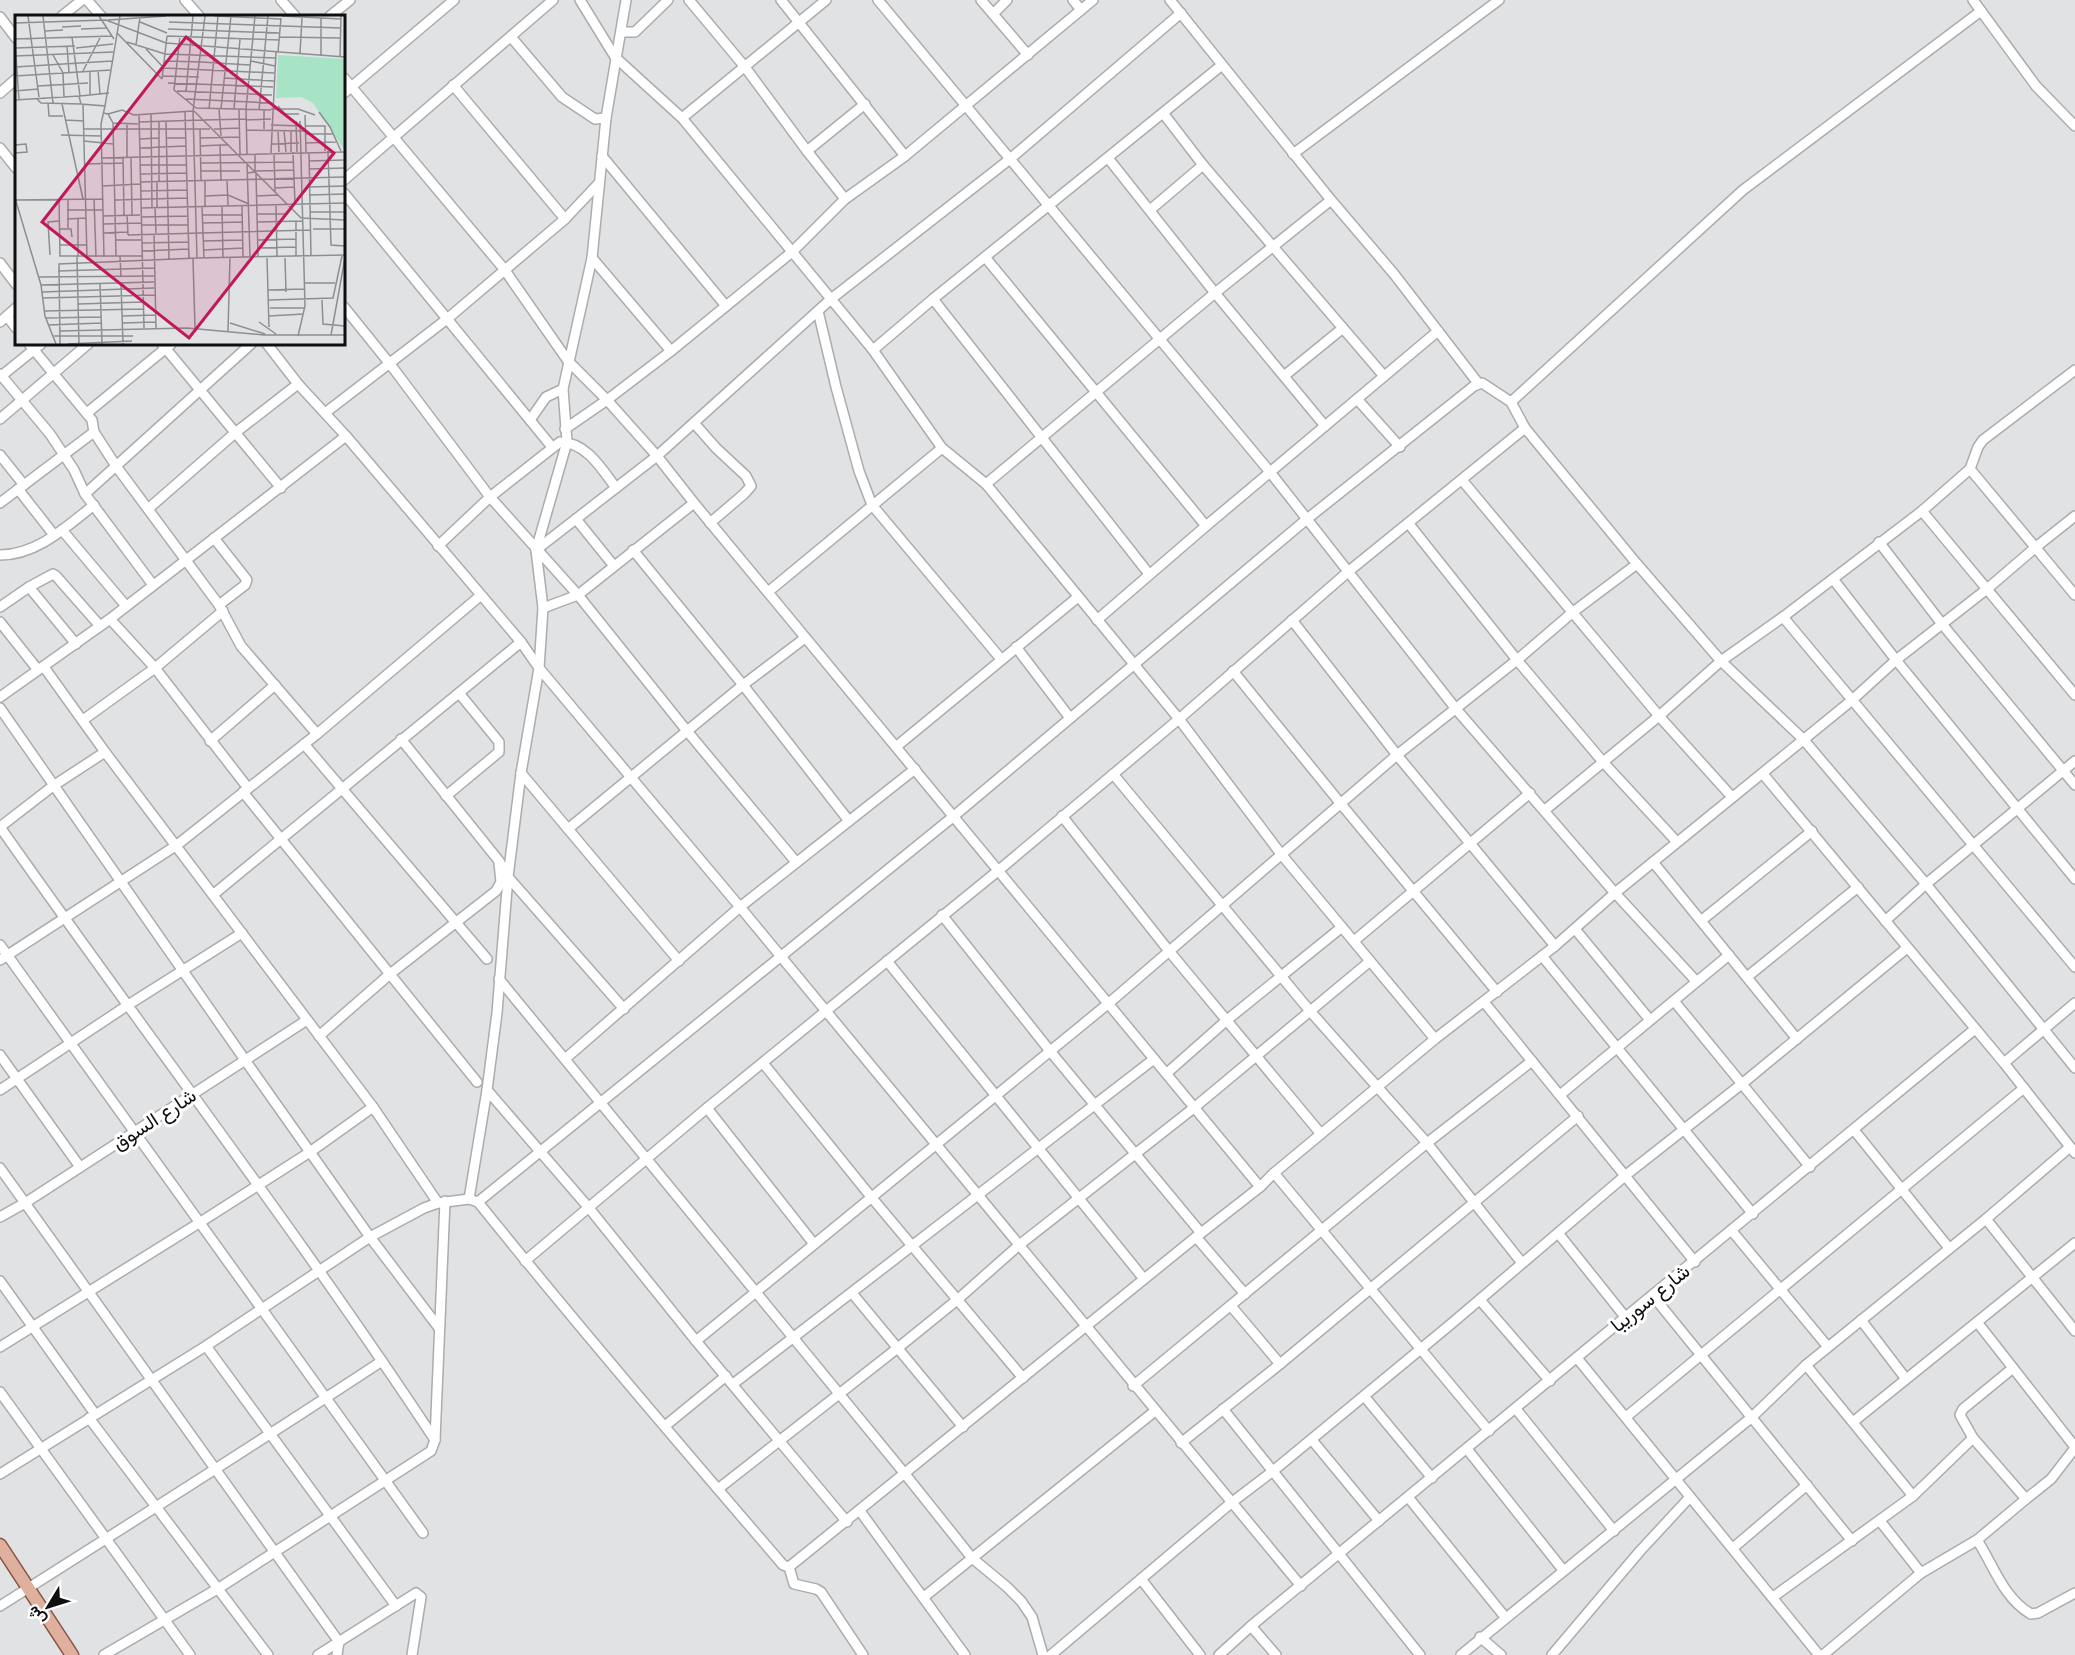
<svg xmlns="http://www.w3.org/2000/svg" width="2075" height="1655" viewBox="0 0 2075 1655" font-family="'Source Serif 4',Vazirmatn,serif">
<rect width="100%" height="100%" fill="#e1e2e4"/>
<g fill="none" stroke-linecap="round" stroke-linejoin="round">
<defs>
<g id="minor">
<polyline points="87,0 101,16"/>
<polyline points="185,0 199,16"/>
<polyline points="281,0 295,16"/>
<polyline points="580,0 615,57 682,118 873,350 942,448 986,484 1179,719 1281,854 1435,1039"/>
<polyline points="689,0 745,67 807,151 845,199"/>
<polyline points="781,0 905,156"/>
<polyline points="878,0 1270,472 1456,709 1615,893 1696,981"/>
<polyline points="981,0 1028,55"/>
<polyline points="1073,0 1081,10"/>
<polyline points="1170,0 1331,200 1394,274 1478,383"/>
<polyline points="1973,0 2036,86 2075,126"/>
<polyline points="993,14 1007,0"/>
<polyline points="62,16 82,0"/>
<polyline points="330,16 350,0"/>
<polyline points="0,17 16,38"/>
<polyline points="622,32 635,32 668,0"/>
<polyline points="511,37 562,97 595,119 606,118"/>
<polyline points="344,78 504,269 568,361 607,400 657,456 694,503 1260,1187"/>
<polyline points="453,85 565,219"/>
<polyline points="0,93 16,79"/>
<polyline points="344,93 454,0"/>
<polyline points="1163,113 1203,165 1384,376"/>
<polyline points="682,118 826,0"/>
<polyline points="0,148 16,168"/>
<polyline points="807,151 865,104"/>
<polyline points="1293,154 1499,0"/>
<polyline points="602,156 726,306"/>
<polyline points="1108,158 1215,293 1325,426"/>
<polyline points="344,180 553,0"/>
<polyline points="344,193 552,447"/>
<polyline points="1150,210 1203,165"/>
<polyline points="985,257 1206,526"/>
<polyline points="592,258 671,351"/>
<polyline points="0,263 16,284"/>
<polyline points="933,299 1149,574"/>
<polyline points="344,307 390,364 490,497 578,595 687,731 796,862"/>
<polyline points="818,311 836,387 859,471 872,505 1001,659"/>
<polyline points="7,316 16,328"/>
<polyline points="0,322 16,308"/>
<polyline points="29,344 92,420 94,432 116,466 219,605 241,646 317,734"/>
<polyline points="162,344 281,488"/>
<polyline points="267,344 298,384 346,436 521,642 539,668 740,907 1301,1586"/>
<polyline points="873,350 933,299 1222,65"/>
<polyline points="0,374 50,434 74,470 85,494 153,585"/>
<polyline points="1284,376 1343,328"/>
<polyline points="0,377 41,344"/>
<polyline points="1357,399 1400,447"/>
<polyline points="1511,402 1743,190 1981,11"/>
<polyline points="87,413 171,344"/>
<polyline points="325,413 447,319 565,219 599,183"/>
<polyline points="0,419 88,344"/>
<polyline points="530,420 546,397 563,389"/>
<polyline points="694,423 716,448 746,476 751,486 744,494 710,523"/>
<polyline points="565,429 607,400 671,351 792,252 845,199 905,156 1093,0"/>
<polyline points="0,455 24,485"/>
<polyline points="1970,469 2075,595"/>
<polyline points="1462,480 1659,716 1732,797"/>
<polyline points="986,484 1215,293 1331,200"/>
<polyline points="18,489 54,535"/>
<polyline points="85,494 251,344"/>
<polyline points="0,503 94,432"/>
<polyline points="148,509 235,433 298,384"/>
<polyline points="1922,511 2075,695"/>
<polyline points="576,519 614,566"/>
<polyline points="1409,524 1517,660 1603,762 1677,842"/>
<polyline points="62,530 126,606"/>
<polyline points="214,538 247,580 245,585 219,605"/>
<polyline points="1879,542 1942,624 2075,785"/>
<path d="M438,546l52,-49 70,-55c26,0 42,27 56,46"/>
<polyline points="536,550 657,456 831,299 1010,159 1181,13"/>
<polyline points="633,550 743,685 849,821"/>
<path d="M0,555c37,0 66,-28 94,-50"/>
<polyline points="1833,579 1896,660 2075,879"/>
<polyline points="29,587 76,644"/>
<polyline points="768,592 942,448"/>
<polyline points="0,607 29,587 53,574 56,576 100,626"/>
<polyline points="543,608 578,595 694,503"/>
<polyline points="1783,617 2075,967"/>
<polyline points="110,619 155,668 248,788"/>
<polyline points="1097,620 1206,526 1438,331"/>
<polyline points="1292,620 1397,755 1555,946"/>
<polyline points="0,622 38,670"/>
<polyline points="1016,647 1070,718"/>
<polyline points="44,667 105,752 373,1107 438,1203"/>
<polyline points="1233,671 1341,804 1497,992"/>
<polyline points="0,697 110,619 346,436"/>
<polyline points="0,708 245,1060 370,1237 439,1328"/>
<polyline points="83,720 155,668 223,611"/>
<polyline points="401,739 499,861 508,877 624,1009"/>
<polyline points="210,741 275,685"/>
<polyline points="304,744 487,959"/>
<polyline points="897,746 1078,597"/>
<path d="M105,752l-52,34 -53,41c144,205 297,404 435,613"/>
<polyline points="521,773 568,829 743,685 805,638"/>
<polyline points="1113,774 1310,1011 1427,1143 1522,1263"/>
<polyline points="1763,774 2004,1063 2075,1153"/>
<polyline points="243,792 477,1082"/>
<polyline points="446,796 499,752 499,742 459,693"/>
<polyline points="1545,810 1659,716 1721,661 1783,617 1922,511 1970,469 1978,447 1983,440 2075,370"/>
<polyline points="1062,816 1169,951 1321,1134"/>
<polyline points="568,829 679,961"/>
<polyline points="1653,862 1797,1039"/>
<polyline points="214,894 521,642"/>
<polyline points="942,915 1050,1051 1201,1233"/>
<polyline points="1702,920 1812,831"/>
<polyline points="1885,921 1926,884 2075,761"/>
<polyline points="1575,929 1650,1020"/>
<polyline points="1354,941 1530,793"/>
<polyline points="0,945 423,1533"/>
<polyline points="1542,956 1753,1214"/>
<polyline points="0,960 177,845 317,734 480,596"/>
<polyline points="887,961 1144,1279"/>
<polyline points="1747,977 1858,887"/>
<polyline points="499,979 905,1474 972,1558 1007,1587 1021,1601 1032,1617 1043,1655"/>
<polyline points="1674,1001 1810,1167"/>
<polyline points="1484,1002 1695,1262"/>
<polyline points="319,1036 390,974 496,891 501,882 499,863"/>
<polyline points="0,1055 80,1167"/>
<polyline points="565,1059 740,907 915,769"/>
<polyline points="763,1063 872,1198 1023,1378"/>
<polyline points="2004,1063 2075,1003"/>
<polyline points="1167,1073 1227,1020 1342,927"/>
<polyline points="0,1090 128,1005 242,933"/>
<polyline points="487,1090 589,1208 696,1341 847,1522"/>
<polyline points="1560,1095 1729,955"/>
<polyline points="707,1108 814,1244"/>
<polyline points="1854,1130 1949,1248"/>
<polyline points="0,1168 339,1642 337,1655"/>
<polyline points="1274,1173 1489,1431"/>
<polyline points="469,1199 487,1090 497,1013 508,877 521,773 539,668 543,608 536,550 567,442 563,389 592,258 606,118 626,0"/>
<polyline points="478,1202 954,816 1307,519 1474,386 1482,383 1511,402 1525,428 1637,564 1721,661 1803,739 1926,884 2075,1068"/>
<polyline points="0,1217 25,1203 307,1020"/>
<polyline points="1986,1219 2075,1331"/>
<polyline points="1732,1231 1828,1347"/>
<polyline points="1558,1233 1626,1318"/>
<polyline points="1196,1237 1245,1294"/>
<polyline points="525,1261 707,1108 999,870 1179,719 1349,571 1525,428"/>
<polyline points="0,1281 95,1414"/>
<polyline points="852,1293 963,1427"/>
<polyline points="1653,1296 1852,1541"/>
<polyline points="1480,1300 1550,1381"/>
<polyline points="1231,1306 1280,1364"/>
<polyline points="1861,1320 1906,1379"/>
<polyline points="1977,1322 2075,1447"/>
<polyline points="696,1341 1109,1003 1397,755 1517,660 1573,612 1637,564"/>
<polyline points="206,1346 396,1606"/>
<polyline points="0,1347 199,1223 310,1152 373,1107"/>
<polyline points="1577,1358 1819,1655"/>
<polyline points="1806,1365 1913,1496"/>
<polyline points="2013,1368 1963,1409 1960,1415 1973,1438 2026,1499"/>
<polyline points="733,1384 1154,1059"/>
<polyline points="1133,1386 1427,1143 1532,1061"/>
<polyline points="0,1392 190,1655"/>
<polyline points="1364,1396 1432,1478"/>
<polyline points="1223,1409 1420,1655"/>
<polyline points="1516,1409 1614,1531"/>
<polyline points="1626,1417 2024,1088"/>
<polyline points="89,1418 268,1655"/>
<polyline points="1853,1422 2075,1243"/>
<polyline points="665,1426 726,1376"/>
<polyline points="1312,1440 1379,1521"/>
<polyline points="1181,1443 1280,1364 1578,1116"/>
<polyline points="1467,1449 1563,1570"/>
<path d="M0,1474l206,-128 164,-109 54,-29 14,-5 31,-4 9,3c99,123 202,243 305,363l6,2"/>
<polyline points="718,1489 899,1347 957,1300 1018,1246 1195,1107 1369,962"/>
<polyline points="1408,1497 1505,1617"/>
<polyline points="860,1511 965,1655"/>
<polyline points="1880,1521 1921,1573"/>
<path d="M1977,1540c16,24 26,58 54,74l7,-1 37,-20"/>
<polyline points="1733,1548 1807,1485"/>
<polyline points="789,1567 1196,1237 1260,1187 1274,1173 1435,1039 1555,946 1615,893 1851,701 1896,660 1987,589 2036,547 2075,516"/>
<polyline points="789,1567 794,1584 816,1589 821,1592 863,1655"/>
<polyline points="1141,1579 1200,1655"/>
<polyline points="924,1597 1155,1411"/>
<polyline points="1773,1597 1913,1496 1973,1438"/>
<path d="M0,1606c128,-81 256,-162 382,-245"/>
<polyline points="1251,1626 1276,1655"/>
<polyline points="1480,1637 1501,1655"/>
<polyline points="104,1655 219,1588 431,1451 435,1440 445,1201"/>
<polyline points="318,1655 416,1593 421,1597 412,1655"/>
<polyline points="1051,1655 1231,1503 1273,1471 1451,1324 1626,1175 1743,1083 1907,948"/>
<polyline points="1219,1655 1251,1626 1975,1029"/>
<polyline points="1461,1655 1752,1417 1806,1365 1986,1219 2070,1147"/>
<polyline points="1552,1655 1640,1551 1690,1497"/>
<polyline points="1823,1655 1921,1573 1977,1540 2026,1499 2051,1479 2075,1448"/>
</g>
<polyline id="major" points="0,1545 72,1655"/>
</defs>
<use href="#minor" stroke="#abacae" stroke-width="12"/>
<use href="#major" stroke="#885543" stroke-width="15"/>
<use href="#minor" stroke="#fff" stroke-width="9"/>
<use href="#major" stroke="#dfb09e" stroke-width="12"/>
</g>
<g text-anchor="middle" stroke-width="6" stroke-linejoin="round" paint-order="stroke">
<g font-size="20" fill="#0f0f10" stroke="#fff">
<text transform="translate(154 1119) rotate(-33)" y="7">شارع السوق</text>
<text transform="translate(1650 1298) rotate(-39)" y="7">شارع سوريبا</text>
</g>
</g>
<g transform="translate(15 15)">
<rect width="330" height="330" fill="#e1e2e4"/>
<path d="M263,40l67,4v92l-32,-48 -12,-6 -25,1z" fill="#a7e4c5"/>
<path fill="none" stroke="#8d8e8f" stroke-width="1.5" d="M13,1l11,81M28,1l10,87M84,1l13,20M200,1l66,3M267,1l59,3M93,5l58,-4M125,7l27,11M154,7l172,6M0,8l91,-3 60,23 179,14M47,12l19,-1M66,14l25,-1M153,14l112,4M30,16l18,-1M102,18l45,46M152,21l112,4M165,21l-6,54 22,18M57,22l8,59M264,22l62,1M0,24l97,-3 2,3M0,27l4,58M112,27l38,12 111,4M121,30l4,-28M52,31l2,26M0,33l60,-2M61,33l37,-4M131,34l18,19 110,5M263,37l3,-34M285,38l2,-35M38,40l10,18 1,24M306,40v-37M0,41l98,-4M325,41l1,-40M149,46l37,1M236,46l24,5M186,47l49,3M0,52l97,-6M83,55l2,24M68,56l18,-35M0,61l96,-6M148,61l36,1M209,63l50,3M147,64l5,-43M153,68l105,4M23,71l50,-3M0,76l23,-2M162,76l95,4M171,77l7,-76M75,80v-24M65,81l29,-3M22,84l4,4 40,1M171,84l86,4M0,85l64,-4 2,8 24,2 -4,18 3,133M33,88l1,13h14M47,89l21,95M68,90l4,152M90,91l15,-90M263,91l7,8h14M181,93l75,2M194,94l9,-93M204,94l2,27M206,94l10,-93M219,94l6,-70M224,94l1,45M256,94h27l17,6M244,95l9,-94M179,96l107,107 44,2M170,97l4,147M304,97l11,15 11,24M88,98l5,1 5,9 3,133M136,98l1,94M93,99l14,-4 12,5 59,-4M124,99l5,214M290,100l1,37M50,105l19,1M189,105l42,-1M231,105l25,-1M151,106l3,138M281,106l1,31M124,107l64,-2M98,108l25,1M112,109v33M256,110l31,1M290,111h20v25M69,114h126M185,114l1,52M199,114l25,-1M249,114v-19M231,115l59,1M263,115l1,22M269,115l2,22M276,116v21M290,119h28M46,120l40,1M151,123h19M185,123l40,-1M125,124l19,-1M69,126l29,3M290,128l31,-1M256,129l28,-1M0,130l11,-1 1,8 -12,1M186,131l19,-1M125,133l46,-2M313,136l3,94 14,1M278,137l2,52M294,137l2,104M256,138l5,-101M259,138l1,38M232,139l-1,-45 9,-93M108,142l1,58M116,142l1,58M87,143l243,-6M294,146l36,-1M186,148l92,-1M69,149l39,-1M232,149l3,92M125,150h46M294,154l36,-1M186,156h39M240,156l39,-1M232,158l8,-1v-18M241,158l2,84M125,159l46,-1M190,165v27M206,165l-1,-35h9M212,165l1,25M125,167l205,-5M142,167v26M144,167v-61M87,171l38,-2M294,172l36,-1M260,173l19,-1M126,176l46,-1M295,180l35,-1M190,181l23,-1 21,9M241,181l22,-1M0,183l26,87 4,31 11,28M44,184l1,57h82M53,184v29M79,184l2,58M0,185l88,-1M100,185l72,-2M261,190l1,52M227,191l1,51M187,192l2,51M207,192l1,50M126,193l204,-5M140,193l1,25M52,195h36M295,197h35M242,199h30M112,200l1,20M187,200h40M88,201l37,-1M127,202l46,-1M52,204l19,-1M63,204v38M281,206v36M242,207l46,-1M188,208l39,-1M89,209l37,-1M126,210h47M44,214h12l1,8M298,214h32M89,218l24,-1M139,219l2,94M113,220l183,-5M101,225h25M242,225l39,-1M188,226l39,-1M127,228l47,-1M44,230h28M242,233l39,-1M189,235l39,-2M127,236l47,-2M35,240l-2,-33 11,-1M105,241l1,20M62,242l2,87M182,243l148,-3M252,243l2,69M270,243l1,34M178,244l2,69M43,256l96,-3M24,262l115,-1M85,268l2,61M106,268l2,61M289,268h31M26,270l113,-3M253,275l36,-1M27,277l112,-4M28,283l112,-3M254,285l64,-2 9,-42M307,285l1,24 22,2M63,289l65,-2M255,293h35M29,296l100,-2M107,301l34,-1M254,301l35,-2M31,303l55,-1M244,307l17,12M107,308l34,-1M215,308l35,11M33,310l53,-2M45,316l127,-3 77,7h81M213,316l2,-74M316,320l14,-77M39,321h79M283,321l7,-30 -5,-185M45,329l-1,-80 138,-6 -4,-147 12,-95M53,329l64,-3"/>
<path fill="#c2185b" fill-opacity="0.15" stroke="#c2185b" stroke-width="3" d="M171,22l148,116 -145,185 -147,-116z"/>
<rect width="330" height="330" fill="none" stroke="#0f0f10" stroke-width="3"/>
</g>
<g transform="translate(48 1607) rotate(232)" stroke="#ffffff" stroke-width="4.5" paint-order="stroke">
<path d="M0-4.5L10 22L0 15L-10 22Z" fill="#0f0f10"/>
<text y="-9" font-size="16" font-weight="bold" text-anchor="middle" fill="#0f0f10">ش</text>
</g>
</svg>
